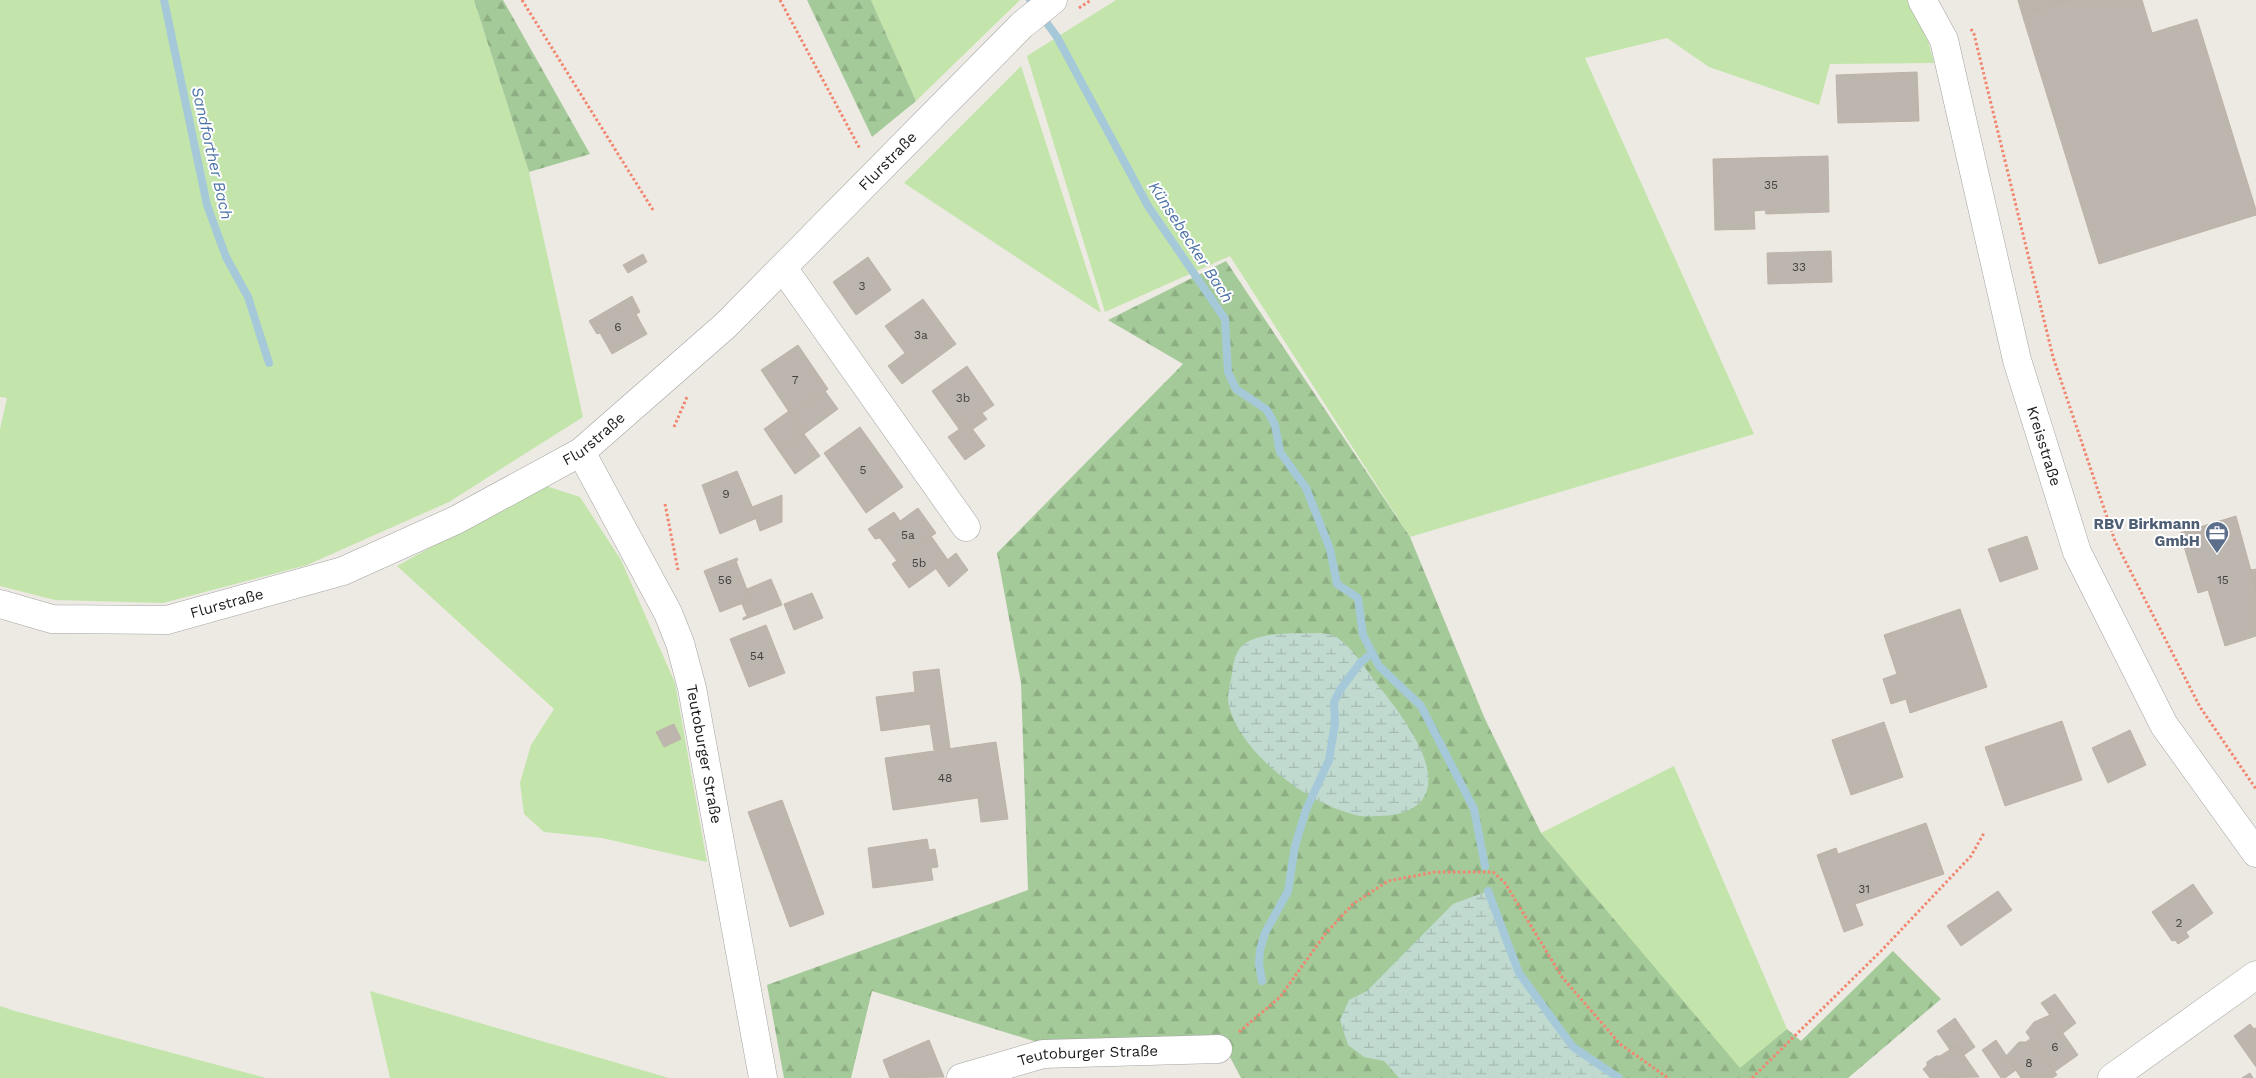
<svg xmlns="http://www.w3.org/2000/svg" width="2256" height="1078" viewBox="0 0 2256 1078" font-family="'Work Sans',sans-serif">
  <style>
    .grass { fill: #c3e5ab }
    .forest { fill: url(#forest-firs) }
    .wetland { fill: url(#wetland-marsh) }
    .lines { fill: none; stroke-linecap: round; stroke-linejoin: round }
    .stream { stroke: #a5c9d9; stroke-width: 8 }
    .building { fill: #bdb6af; stroke: #beb2a6 }
    .minor-casing { stroke: #a3a3a3; stroke-width: 29 }
    .path { stroke: #f18670; stroke-width: 3; stroke-dasharray: 2.5 2.5; stroke-linecap: butt }
    .minor { stroke: #fff; stroke-width: 28 }
    .labels { text-anchor: middle; dominant-baseline: central; stroke-width: 4; stroke-linejoin: round; paint-order: stroke }
    .number-label { font-size: 12px; fill: #444241 }
    .street-label { font-size: 15px; fill: #1c1c1c; stroke: #fff }
    .service-label { font-size: 15px; font-weight: bold; fill: #4e5e75; stroke: #fff; text-anchor: end }
    .water-label { font-size: 16px; font-style: italic; fill: #4f74a6; stroke: #fff }
  </style>
  <defs>
    <pattern id="forest-firs" width="22" height="20" patternUnits="userSpaceOnUse" patternTransform="scale(1.25)"><rect width="22" height="20" fill="#a5ca99"/><path d="M5 1l3.5 6h-7zM16 11l3.5 6h-7z" fill="#8dad83"/></pattern>
    <pattern id="wetland-marsh" width="20" height="14" patternUnits="userSpaceOnUse" patternTransform="scale(1.25)"><rect width="20" height="14" fill="#c0dad0"/><path d="M1 5h8M5 5V1M11 12h8M15 12V8" fill="none" stroke="#a4bab2"/></pattern>
  </defs>
  <rect width="100%" height="100%" fill="#edeae3"/>
  <!-- grass -->
  <g class="grass">
    <polygon points="0,0 474,0 529,172 583,417 449,502 307,565 163,603 55,600 0,586 0,429 7,398 0,397"/>
    <polygon points="871,0 1020,0 916,101"/>
    <polygon points="1116,0 1907,0 1926,33 1934,63 1830,64 1819,105 1709,67 1667,38 1585,58 1754,434 1410,537 1230,256 1105,312 1027,56"/>
    <polygon points="1021,66 1101,313 904,183"/>
    <polygon points="543,485 580,497 621,560 675,683 707,862 602,838 544,832 524,814 520,783 531,745 554,709 397,566"/>
    <polygon points="1674,766 1787,1029 1740,1069 1541,833"/>
    <polygon points="370,991 669,1078 390,1078"/>
    <polygon points="0,1006 15,1011 266,1078 0,1078"/>
  </g>
  <!-- forest -->
  <g class="forest">
    <polygon points="474,0 503,0 590,154 529,172"/>
    <polygon points="807,0 871,0 916,101 872,137"/>
    <polygon points="1226,261 1410,537 1485,719 1541,833 1740,1068 1787,1029 1801,1041 1893,951 1941,999 1848,1078 1241,1078 1221,1040 1040,1043 872,991 851,1078 784,1078 767,985 1028,890 1021,683 997,553 1183,364 1108,320"/>
  </g>
  <!-- wetland -->
  <g class="wetland">
    <path d="M1320,633C1326,634 1333,634 1338,638C1354,650 1365,668 1377,684C1397,709 1452,776 1417,805C1407,813 1392,816 1379,816C1373,816 1366,817 1360,816C1312,807 1241,755 1229,706C1226,696 1231,683 1232,673C1234,660 1236,647 1249,641C1269,631 1298,634 1320,633Z"/>
    <polygon points="1488,891 1519,973 1573,1047 1619,1078 1399,1078 1384,1061 1364,1057 1348,1045 1340,1020 1349,1000 1367,991 1453,904"/>
  </g>
  <g class="lines">
    <!-- stream -->
    <g class="stream">
      <polyline points="164,0 207,205 226,257 248,297 269,363"/>
      <polyline points="1030,0 1057,37 1148,206 1225,319 1228,372 1236,389 1267,410 1275,425 1280,452 1306,488 1330,549 1337,584 1358,598 1363,635 1379,666 1421,706 1474,809 1485,866"/>
      <polyline points="1488,891 1519,973 1573,1047 1619,1078"/>
      <polyline points="1262,981 1259,964 1260,950 1265,933 1288,891 1295,846 1306,810 1329,760 1335,723 1334,702 1340,690 1360,663 1372,653"/>
    </g>
  </g>
  <!-- building -->
  <g class="building">
    <polygon points="2018,0 2069,0 2022,14"/>
    <polygon points="2069,0 2142,0 2152,33 2197,19 2256,210 2256,215 2099,264 2022,14"/>
    <polygon points="1917,72 1919,121 1838,123 1836,75"/>
    <polygon points="1828,156 1829,212 1766,214 1765,210 1754,211 1755,229 1715,230 1713,159"/>
    <polygon points="1831,251 1832,282 1768,284 1767,253"/>
    <polygon points="643,254 647,262 628,273 623,265"/>
    <polygon points="868,257 891,290 856,315 833,282"/>
    <polygon points="632,296 640,312 636,314 647,334 612,354 600,333 597,334 589,321"/>
    <polygon points="923,299 956,344 902,384 888,366 905,353 885,326"/>
    <polygon points="798,345 828,389 791,415 761,370"/>
    <polygon points="967,366 994,405 982,413 987,419 973,429 968,423 959,429 932,391"/>
    <polygon points="825,391 838,409 804,434 791,415"/>
    <polygon points="789,411 804,434 779,451 764,429"/>
    <polygon points="968,423 985,446 965,460 948,437"/>
    <polygon points="860,427 903,487 866,513 824,453"/>
    <polygon points="804,434 820,456 795,474 779,451"/>
    <polygon points="737,471 757,518 720,534 702,485"/>
    <polygon points="782,495 782,522 760,531 752,507"/>
    <polygon points="918,508 936,533 897,561 880,538 875,539"/>
    <polygon points="894,512 900,521 875,539 868,529"/>
    <polygon points="2236,516 2256,589 2256,636 2225,646 2208,590 2198,593 2180,533"/>
    <polygon points="931,536 948,560 909,588 892,564"/>
    <polygon points="2027,536 2038,569 2000,582 1988,549"/>
    <polygon points="956,553 968,570 949,587 936,569"/>
    <polygon points="737,558 738,560 736,561 751,600 720,612 704,571"/>
    <polygon points="2256,569 2256,589 2250,570"/>
    <polygon points="771,579 782,605 743,620 743,618 747,616 742,604 751,600 747,589"/>
    <polygon points="812,593 823,618 794,630 784,604"/>
    <polygon points="1960,609 1987,687 1910,713 1906,699 1891,704 1883,679 1897,674 1884,635"/>
    <polygon points="766,625 785,673 749,687 730,639"/>
    <polygon points="939,669 950,748 934,750 930,724 881,731 876,697 915,692 913,672"/>
    <polygon points="2062,721 2082,780 2005,806 1985,747"/>
    <polygon points="1884,722 1903,777 1851,795 1832,740"/>
    <polygon points="674,724 681,739 664,747 656,732"/>
    <polygon points="2130,730 2146,765 2108,783 2092,748"/>
    <polygon points="996,742 1008,819 981,822 978,798 893,810 885,758"/>
    <polygon points="782,800 824,914 790,927 748,812"/>
    <polygon points="1926,823 1944,874 1855,904 1863,925 1844,932 1817,855 1836,848 1838,854"/>
    <polygon points="927,839 929,850 935,849 938,867 931,868 933,880 873,888 868,848"/>
    <polygon points="2193,884 2213,913 2186,932 2189,937 2178,944 2175,940 2172,941 2152,912"/>
    <polygon points="1998,891 2012,910 1961,946 1947,926"/>
    <polygon points="2055,994 2076,1023 2063,1033 2041,1003"/>
    <polygon points="2050,1015 2078,1055 2054,1072 2026,1032 2034,1022"/>
    <polygon points="1955,1018 1975,1047 1964,1055 1957,1045 1950,1050 1937,1031"/>
    <polygon points="2250,1024 2254,1029 2256,1028 2256,1067 2234,1036"/>
    <polygon points="2031,1038 2057,1075 2052,1078 2021,1078 2006,1056 2019,1042 2026,1042"/>
    <polygon points="929,1040 944,1077 890,1078 883,1060"/>
    <polygon points="1996,1040 2016,1070 2005,1078 2001,1078 1982,1050"/>
    <polygon points="1957,1045 1979,1077 1930,1078 1923,1069 1927,1066 1927,1062 1936,1056 1940,1056"/>
    <polygon points="2250,1073 2253,1078 2242,1078"/>
  </g>
  <g class="lines">
    <!-- minor casing -->
    <g class="minor-casing">
      <g id="minor">
        <path id="s1" d="M1922,0L1944,40L2017,360L2077,552L2164,725L2256,853"/>
        <polyline points="783,268 966,527"/>
        <path id="s2" d="M581,452L668,613L680,643L692,688L763,1078"/>
        <path id="s3" d="M0,604L52,619L167,620L343,571L456,520L581,452L726,325L1022,25L1053,0"/>
        <path id="s4" d="M961,1078L1043,1054L1218,1049"/>
        <polyline points="2112,1078 2256,975"/>
      </g>
    </g>
    <!-- path -->
    <g class="path">
      <polyline points="522,0 653,210"/>
      <polyline points="780,0 860,149"/>
      <polyline points="1079,8 1091,0"/>
      <polyline points="1971,29 1974,34 2053,357 2115,541 2200,707 2256,789"/>
      <polyline points="674,427 687,397"/>
      <polyline points="665,504 678,570"/>
      <polyline points="1239,1032 1280,997 1326,933 1353,904 1388,881 1435,872 1493,872 1505,883 1562,977 1620,1044 1668,1078"/>
      <polyline points="1752,1078 1882,950 1971,856 1984,833"/>
    </g>
    <!-- minor -->
    <use href="#minor" class="minor"/>
  </g>
  <!-- icons -->
  <defs>
    <g id="office-pin" transform="scale(1.25)"><path d="M0 17L-7.5 6A9.5 9.5 0 1 1 7.5 6Z" fill="#5c6f8a" stroke="#fff"/><path d="M-6-3h4V-5.5h4V-3h4V5H-6ZM-1-4.5V-3h2v-1.5ZM-6 0V1H6V0Z" fill="#fff"/></g>
  </defs>
  <g fill-rule="evenodd">
    <use href="#office-pin" x="2217" y="533"/>
  </g>
  <g class="labels">
    <!-- number labels -->
    <g class="number-label">
      <text x="1771" y="185">35</text>
      <text x="1799" y="267">33</text>
      <text x="862" y="286">3</text>
      <text x="618" y="327">6</text>
      <text x="921" y="335">3a</text>
      <text x="795" y="380">7</text>
      <text x="963" y="398">3b</text>
      <text x="863" y="470">5</text>
      <text x="726" y="494">9</text>
      <text x="908" y="535">5a</text>
      <text x="919" y="563">5b</text>
      <text x="725" y="580">56</text>
      <text x="2223" y="580">15</text>
      <text x="757" y="656">54</text>
      <text x="945" y="778">48</text>
      <text x="1864" y="889">31</text>
      <text x="2179" y="923">2</text>
      <text x="2055" y="1047">6</text>
      <text x="2029" y="1063">8</text>
    </g>
    <!-- street labels -->
    <g class="street-label">
      <text stroke="none"><textPath href="#s3" startOffset="1041">Flurstraße</textPath></text>
      <text stroke="none"><textPath href="#s3" startOffset="636">Flurstraße</textPath></text>
      <text stroke="none"><textPath href="#s1" startOffset="464">Kreisstraße</textPath></text>
      <text stroke="none"><textPath href="#s3" startOffset="231">Flurstraße</textPath></text>
      <text stroke="none"><textPath href="#s2" startOffset="329">Teutoburger Straße</textPath></text>
      <text stroke="none"><textPath href="#s4" startOffset="130">Teutoburger Straße</textPath></text>
    </g>
    <!-- service labels -->
    <g class="service-label">
      <text x="2200" y="524">RBV Birkmann<tspan x="2200" dy="17">GmbH</tspan></text>
    </g>
    <!-- water labels -->
    <g class="water-label">
      <text transform="translate(212 153) rotate(77)">Sandforther Bach</text>
      <text transform="translate(1191 242) rotate(57)">Künsebecker Bach</text>
    </g>
  </g>
</svg>
